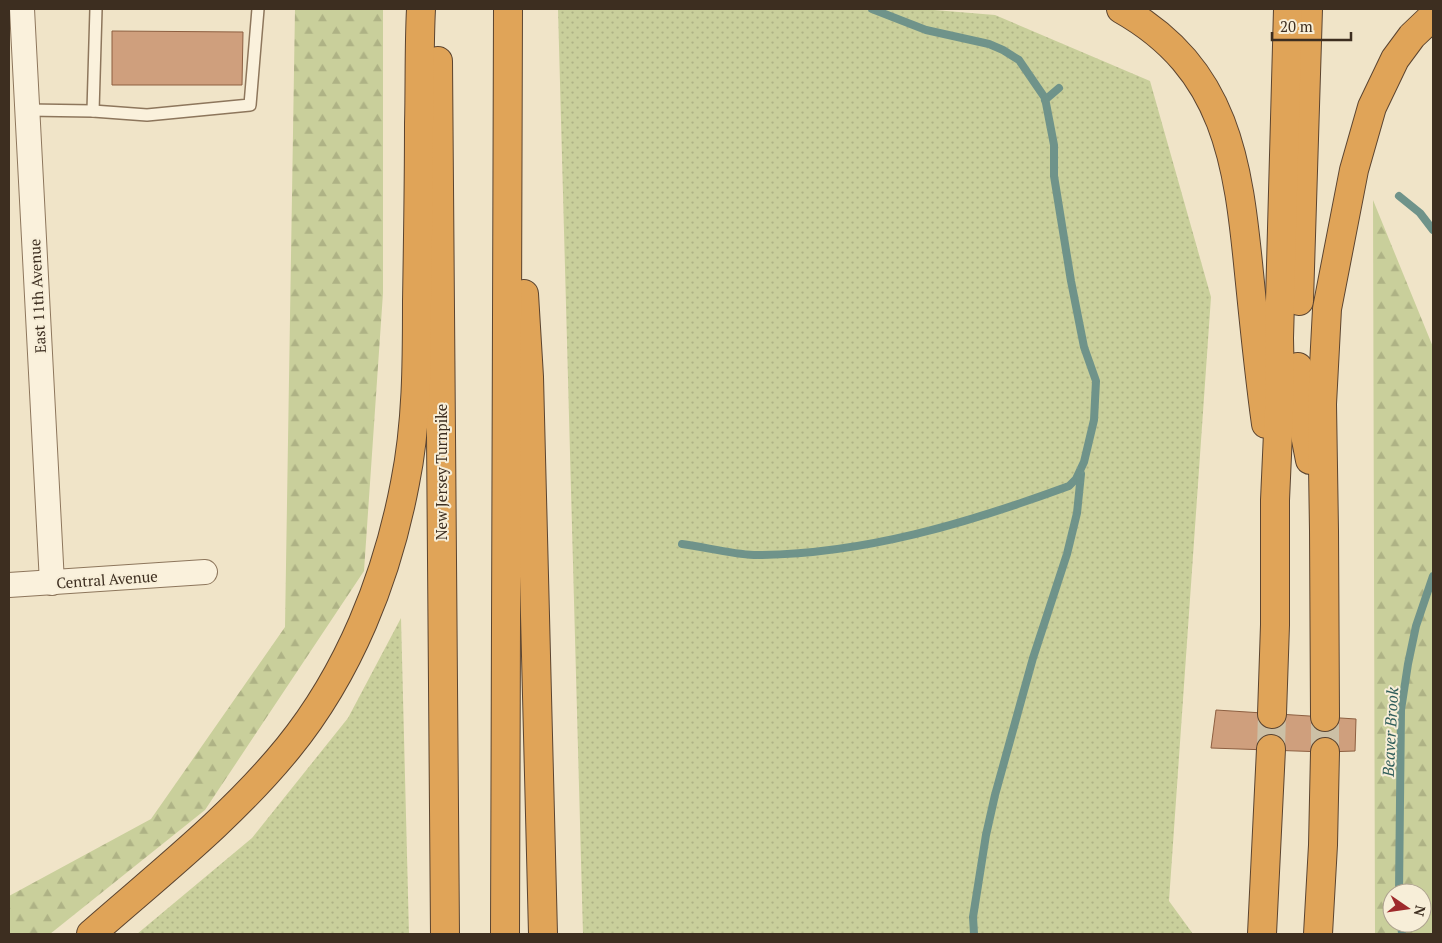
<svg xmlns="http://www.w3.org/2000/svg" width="1442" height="943" viewBox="0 0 1442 943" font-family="'PT Serif',serif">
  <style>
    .grass { fill: url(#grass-dots) }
    .forest { fill: url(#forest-firs); fill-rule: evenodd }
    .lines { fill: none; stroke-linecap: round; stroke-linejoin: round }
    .stream { stroke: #6f938a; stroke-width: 8 }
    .building { fill: #cf9f7d; stroke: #8d5f41 }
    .motorway-tunnel { stroke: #ccc0a6; stroke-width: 28; stroke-dasharray: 28 14; stroke-linecap: butt }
    .service-casing { stroke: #8d765c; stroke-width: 14 }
    .minor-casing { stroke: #8d765c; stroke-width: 26 }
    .motorway-casing { stroke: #5b4430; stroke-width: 30 }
    .service { stroke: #faf1dc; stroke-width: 11 }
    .minor { stroke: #faf1dc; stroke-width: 24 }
    .motorway { stroke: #e0a458; stroke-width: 28 }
    .labels { text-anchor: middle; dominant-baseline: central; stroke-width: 4; stroke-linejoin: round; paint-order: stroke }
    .street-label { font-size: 15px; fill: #3d2e20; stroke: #f7eed8 }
    .water-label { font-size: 16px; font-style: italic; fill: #2f5d5a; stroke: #f7eed8 }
  </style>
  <defs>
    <pattern id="grass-dots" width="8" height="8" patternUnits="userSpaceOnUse" patternTransform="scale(1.25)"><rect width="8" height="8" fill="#c9cf9b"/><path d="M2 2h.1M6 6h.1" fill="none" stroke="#aeb285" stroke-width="1.8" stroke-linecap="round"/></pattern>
    <pattern id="forest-firs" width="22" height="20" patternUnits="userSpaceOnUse" patternTransform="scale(1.25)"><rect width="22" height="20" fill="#c9cf9b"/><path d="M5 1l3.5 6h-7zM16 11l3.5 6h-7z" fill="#aeb285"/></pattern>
  </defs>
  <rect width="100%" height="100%" fill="#f0e4c8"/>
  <!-- grass -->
  <g class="grass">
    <polygon points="558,9 922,9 995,15 1150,81 1211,297 1169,901 1193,934 583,934"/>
    <polygon points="401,618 409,934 137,934 252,838 348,718"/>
  </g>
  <!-- forest -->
  <g class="forest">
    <polygon points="295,9 383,9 383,293 364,571 205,810 50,934 9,934 9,896 151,819 285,627"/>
    <path d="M1373,200L1433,347V934H1375ZM1392,893H1422V923H1392Z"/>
  </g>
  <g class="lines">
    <!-- stream -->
    <g class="stream">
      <polyline points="1045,100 1059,88"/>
      <polyline points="1399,196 1420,213 1433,230"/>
      <path d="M682,544C705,547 730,554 754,555C862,555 968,523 1069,486L1076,479L1084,462L1094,420L1096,381L1084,347L1071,281L1054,176V145L1045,98L1019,60L1003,50L989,44L926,30L872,9"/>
      <polyline points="1399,893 1401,710 1408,664 1416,626 1433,576"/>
      <polyline points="1401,923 1402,934"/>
      <polyline points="974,934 973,917 986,835 995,795 1033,658 1067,554 1077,513 1081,474"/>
    </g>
  </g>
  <!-- building -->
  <g class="building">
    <polygon points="112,31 243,32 242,85 112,85"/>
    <polygon points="1216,710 1356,719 1355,751 1325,752 1211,748"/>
  </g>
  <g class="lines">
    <!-- motorway-tunnel -->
    <g class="motorway-tunnel">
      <polyline points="1271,749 1272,714"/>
      <polyline points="1325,752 1325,717"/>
    </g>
    <!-- service casing -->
    <g class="service-casing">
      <g id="service">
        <polyline points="27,110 93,111 147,115 250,105 258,9"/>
        <polyline points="93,111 96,9"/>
      </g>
    </g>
    <!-- minor casing -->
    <g class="minor-casing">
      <g id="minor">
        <polyline points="22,9 52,583"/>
        <polyline points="9,585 205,572"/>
      </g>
    </g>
    <!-- motorway casing -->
    <g class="motorway-casing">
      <g id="motorway">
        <path d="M1121,9C1227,69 1238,162 1249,273C1254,323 1259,374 1266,424"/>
        <polyline points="438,61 445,934"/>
        <polyline points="524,294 529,377 543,934"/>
        <polyline points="1299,301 1308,9"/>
        <polyline points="1298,367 1299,404 1310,460"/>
        <polyline points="1272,714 1275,625 1275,500 1280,388 1279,338 1288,9"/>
        <polyline points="1325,717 1324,530 1322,404 1327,309 1354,170 1372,107 1395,59 1412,36 1433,16"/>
        <path d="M91,934C158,875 231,818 288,748C349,673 387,578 405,483C417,424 417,362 417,301C418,242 419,183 419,124C420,85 419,47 421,9"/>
        <polyline points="505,934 508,9"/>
        <polyline points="1262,934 1271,749"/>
        <polyline points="1318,934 1323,845 1325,752"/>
      </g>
    </g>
    <!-- service -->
    <use href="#service" class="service"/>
    <!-- minor -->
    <use href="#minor" class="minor"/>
    <!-- motorway -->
    <use href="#motorway" class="motorway"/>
  </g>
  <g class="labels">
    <!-- street labels -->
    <g class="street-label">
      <text transform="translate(37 296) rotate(-93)">East 11th Avenue</text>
      <text transform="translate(441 472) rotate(-90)">New Jersey Turnpike</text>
      <text transform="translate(107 579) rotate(-4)">Central Avenue</text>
    </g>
    <!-- water labels -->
    <g class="water-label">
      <text transform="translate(1390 732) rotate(-87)">Beaver Brook</text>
    </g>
  </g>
  <!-- border -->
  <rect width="1442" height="943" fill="none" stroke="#3d2e20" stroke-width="20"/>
  <!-- north arrow -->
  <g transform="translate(1407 908) rotate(103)"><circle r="24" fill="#f7eed8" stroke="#ada18e"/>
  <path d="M0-4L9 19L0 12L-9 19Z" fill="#9e2a2b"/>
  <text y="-8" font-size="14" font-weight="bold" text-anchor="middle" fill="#3d2e20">N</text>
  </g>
  <!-- scale -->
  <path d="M1272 32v8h79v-8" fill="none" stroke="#3d2e20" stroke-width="2.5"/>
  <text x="1280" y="32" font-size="15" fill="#3d2e20" stroke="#f7eed8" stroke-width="4" paint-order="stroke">20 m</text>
</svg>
